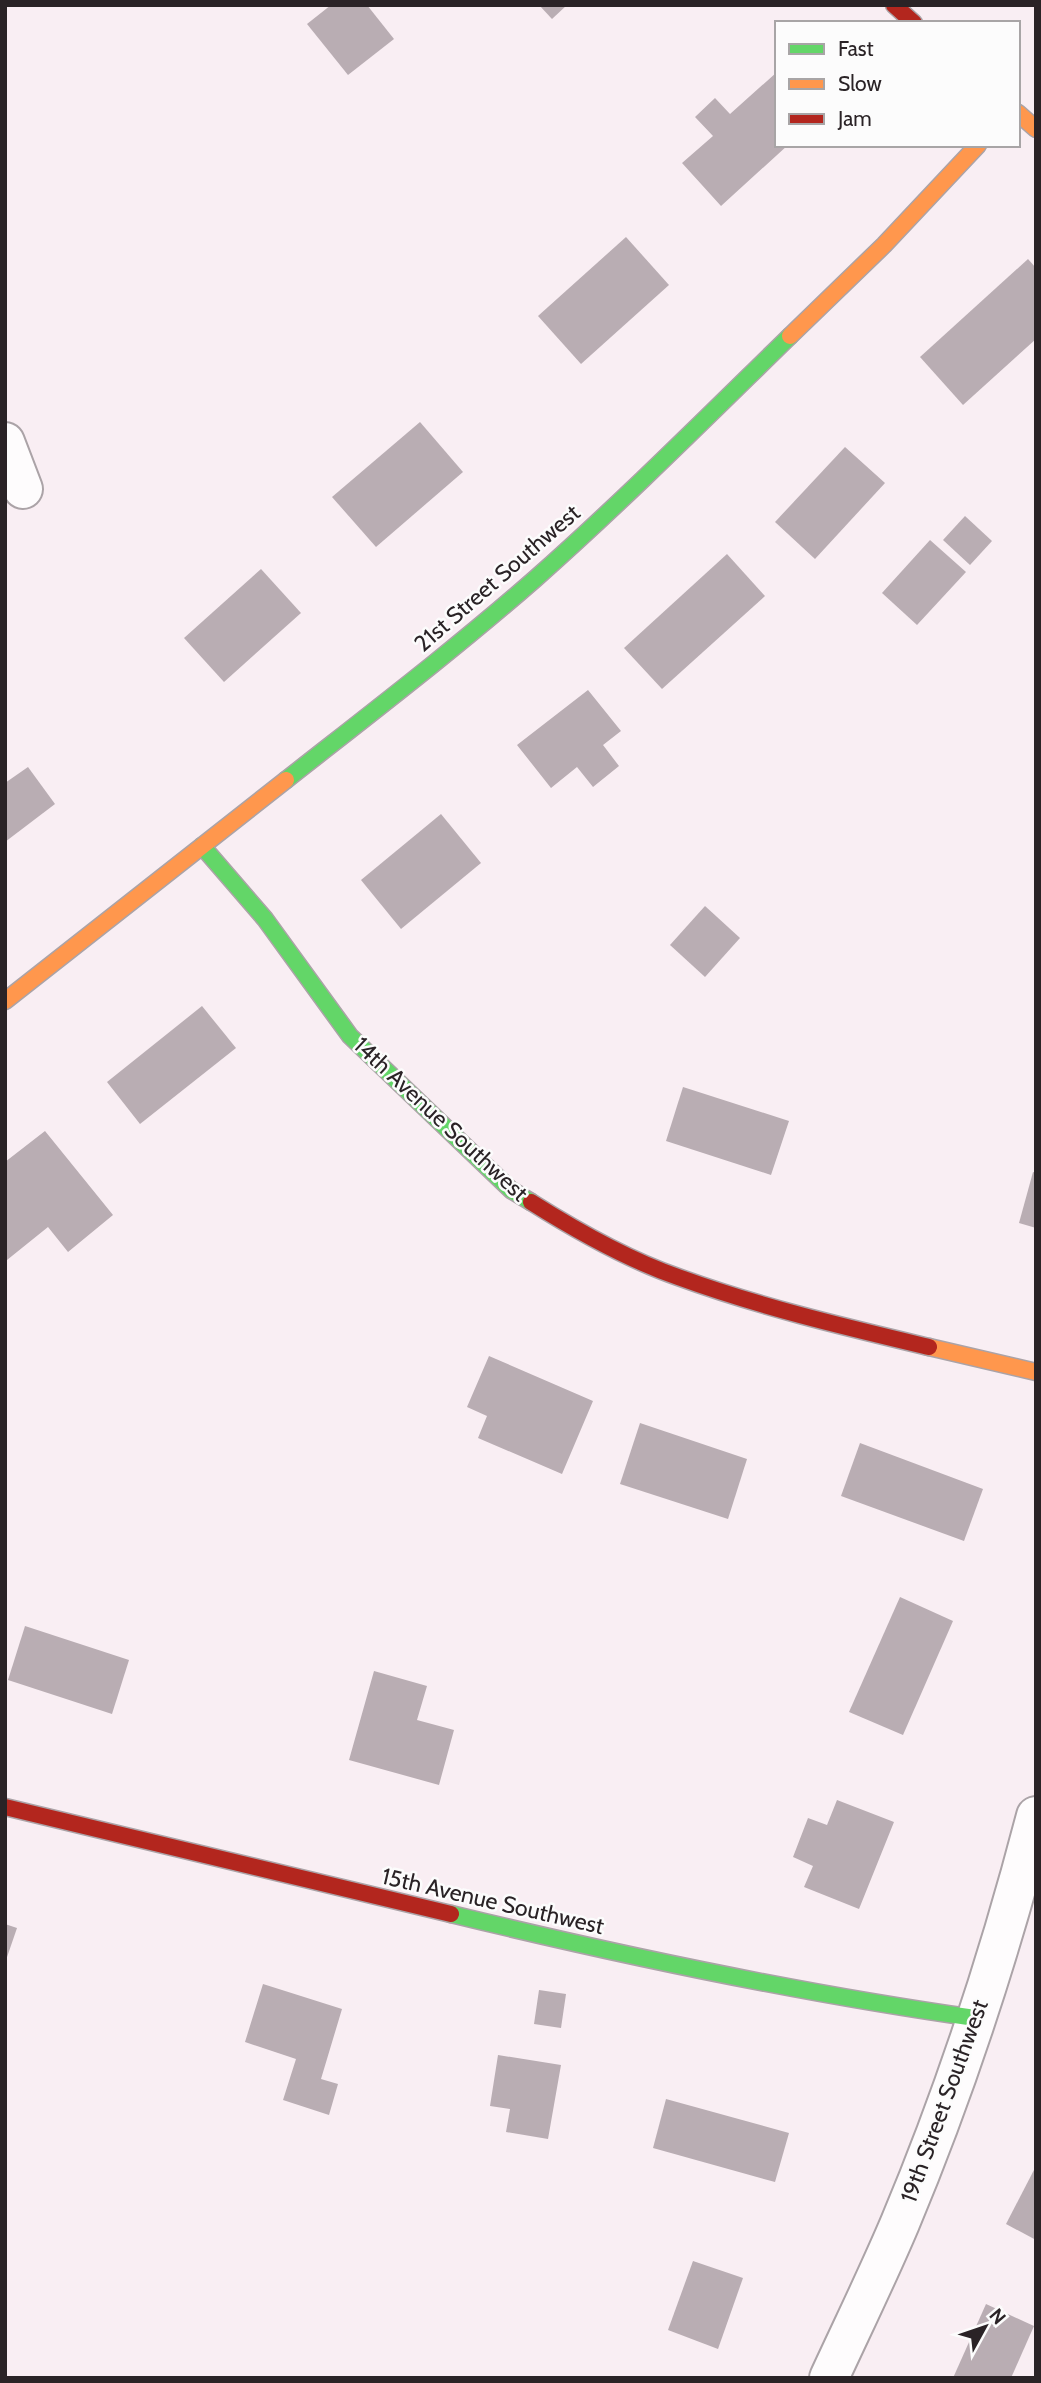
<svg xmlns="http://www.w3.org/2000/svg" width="1041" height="2383" viewBox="0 0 1041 2383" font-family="Cabin,sans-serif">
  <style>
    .building { fill: #b9adb3 }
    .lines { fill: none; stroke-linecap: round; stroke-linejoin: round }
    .street-casing { stroke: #aba3a7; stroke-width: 42 }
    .fast-casing { stroke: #aba3a7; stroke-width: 19 }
    .slow-casing { stroke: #aba3a7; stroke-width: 19 }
    .jam-casing { stroke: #aba3a7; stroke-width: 19 }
    .street { stroke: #fefcfd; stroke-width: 38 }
    .fast { stroke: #63d668; stroke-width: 16 }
    .slow { stroke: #ff974d; stroke-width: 16 }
    .jam { stroke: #b3261e; stroke-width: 16 }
    .labels { text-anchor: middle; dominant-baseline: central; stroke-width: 5; stroke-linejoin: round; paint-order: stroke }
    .street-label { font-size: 23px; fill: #2a2326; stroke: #fcfcfc }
  </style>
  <rect width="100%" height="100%" fill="#f9eef3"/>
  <!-- building -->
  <g class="building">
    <polygon points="331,5 367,5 394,39 348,75 307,24"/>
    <polygon points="539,5 567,5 552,19"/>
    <polygon points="777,72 777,145 788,145 721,206 682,163 713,136 695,117 715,98 730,114"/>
    <polygon points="626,237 669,285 581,364 538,316"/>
    <polygon points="1028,259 1036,268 1036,339 963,405 920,357"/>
    <polygon points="420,422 463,472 376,547 332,497"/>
    <polygon points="845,447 885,483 815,559 775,522"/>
    <polygon points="965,516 992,541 970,565 943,540"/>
    <polygon points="930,540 966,572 917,625 882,593"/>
    <polygon points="727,554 765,596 662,689 624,648"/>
    <polygon points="261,569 301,613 224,682 184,638"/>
    <polygon points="588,690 621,731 603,745 619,766 593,787 577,767 551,788 517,745"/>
    <polygon points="28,767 55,804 5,842 5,783"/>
    <polygon points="441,814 481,863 401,929 361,880"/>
    <polygon points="705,906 740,938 705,977 670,945"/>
    <polygon points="202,1006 236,1048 140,1124 107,1082"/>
    <polygon points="683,1087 789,1121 771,1175 666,1141"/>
    <polygon points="45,1131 113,1215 68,1252 48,1227 7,1260 5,1258 5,1162"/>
    <polygon points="1033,1172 1036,1173 1036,1228 1019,1223"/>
    <polygon points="489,1356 593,1401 562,1474 478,1438 487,1416 467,1407"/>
    <polygon points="640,1423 747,1459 728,1519 620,1484"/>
    <polygon points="860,1443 983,1489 964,1541 841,1496"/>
    <polygon points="900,1597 953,1621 903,1735 849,1712"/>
    <polygon points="25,1626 129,1660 112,1714 8,1680"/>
    <polygon points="374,1671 427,1686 417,1720 454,1730 439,1785 349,1760"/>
    <polygon points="837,1800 894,1822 859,1909 804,1887 813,1866 793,1857 808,1818 827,1825"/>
    <polygon points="5,1924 17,1928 6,1960 5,1960"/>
    <polygon points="263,1984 342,2009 321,2079 338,2084 329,2115 283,2100 296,2059 245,2042"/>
    <polygon points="539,1990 566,1994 561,2028 534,2024"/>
    <polygon points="498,2055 561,2065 548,2139 506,2132 510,2109 490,2106"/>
    <polygon points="666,2099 789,2133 775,2182 653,2148"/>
    <polygon points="1036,2166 1036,2240 1006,2224"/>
    <polygon points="693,2261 743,2278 718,2349 668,2330"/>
    <polygon points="986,2304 1034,2326 1011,2378 953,2378"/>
  </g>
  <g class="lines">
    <!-- street casing -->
    <g class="street-casing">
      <g id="street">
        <polyline points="5,442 23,489"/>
        <path d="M829,2378C853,2326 878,2275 900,2223C955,2092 1000,1954 1036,1816"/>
      </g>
    </g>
    <!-- fast casing -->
    <g class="fast-casing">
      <g id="fast">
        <path d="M286,780C370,714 455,649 535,579C623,501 706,418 790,336"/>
        <polyline points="202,846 265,919 350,1036 511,1190 531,1202"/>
        <path d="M451,1914C624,1956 798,1993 975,2018"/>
      </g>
    </g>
    <!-- slow casing -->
    <g class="slow-casing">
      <g id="slow">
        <polyline points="1018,113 1036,129"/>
        <polyline points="790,336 884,245 978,145"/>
        <polyline points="5,1001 286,780"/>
        <polyline points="929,1347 1036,1372"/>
      </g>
    </g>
    <!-- jam casing -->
    <g class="jam-casing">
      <g id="jam">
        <polyline points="894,5 914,23"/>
        <path d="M531,1202C577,1231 626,1259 678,1277C760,1307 845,1327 929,1347"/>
        <polyline points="5,1807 451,1914"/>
      </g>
    </g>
    <!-- street -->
    <use href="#street" class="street"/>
    <!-- fast -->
    <use href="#fast" class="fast"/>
    <!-- slow -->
    <use href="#slow" class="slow"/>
    <!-- jam -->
    <use href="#jam" class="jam"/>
  </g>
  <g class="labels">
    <!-- street labels -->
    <g class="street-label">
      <text transform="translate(497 578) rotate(-41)">21st Street Southwest</text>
      <text transform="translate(441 1119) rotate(43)">14th Avenue Southwest</text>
      <text transform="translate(493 1901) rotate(13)">15th Avenue Southwest</text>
      <text transform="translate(944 2101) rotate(-70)">19th Street Southwest</text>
    </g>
  </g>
  <!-- border -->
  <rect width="1041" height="2383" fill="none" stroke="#2a2326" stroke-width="14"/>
  <!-- legend -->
  <rect x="775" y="21" width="245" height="126" fill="#fcfcfc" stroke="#a8a5a6" stroke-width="2"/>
  <rect x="789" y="44" width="35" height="10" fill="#63d668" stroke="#a8a5a6" stroke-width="2"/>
  <text x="838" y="56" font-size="21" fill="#2a2326">Fast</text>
  <rect x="789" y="79" width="35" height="10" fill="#ff974d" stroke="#a8a5a6" stroke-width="2"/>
  <text x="838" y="91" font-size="21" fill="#2a2326">Slow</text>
  <rect x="789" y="114" width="35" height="10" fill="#b3261e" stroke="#a8a5a6" stroke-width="2"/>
  <text x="838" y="126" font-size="21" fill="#2a2326">Jam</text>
  <!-- north arrow -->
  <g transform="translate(985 2327) rotate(50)" stroke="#fcfcfc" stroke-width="5" paint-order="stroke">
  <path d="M0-5L12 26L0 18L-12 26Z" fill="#2a2326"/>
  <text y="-10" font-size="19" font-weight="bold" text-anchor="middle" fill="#2a2326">N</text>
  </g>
</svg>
